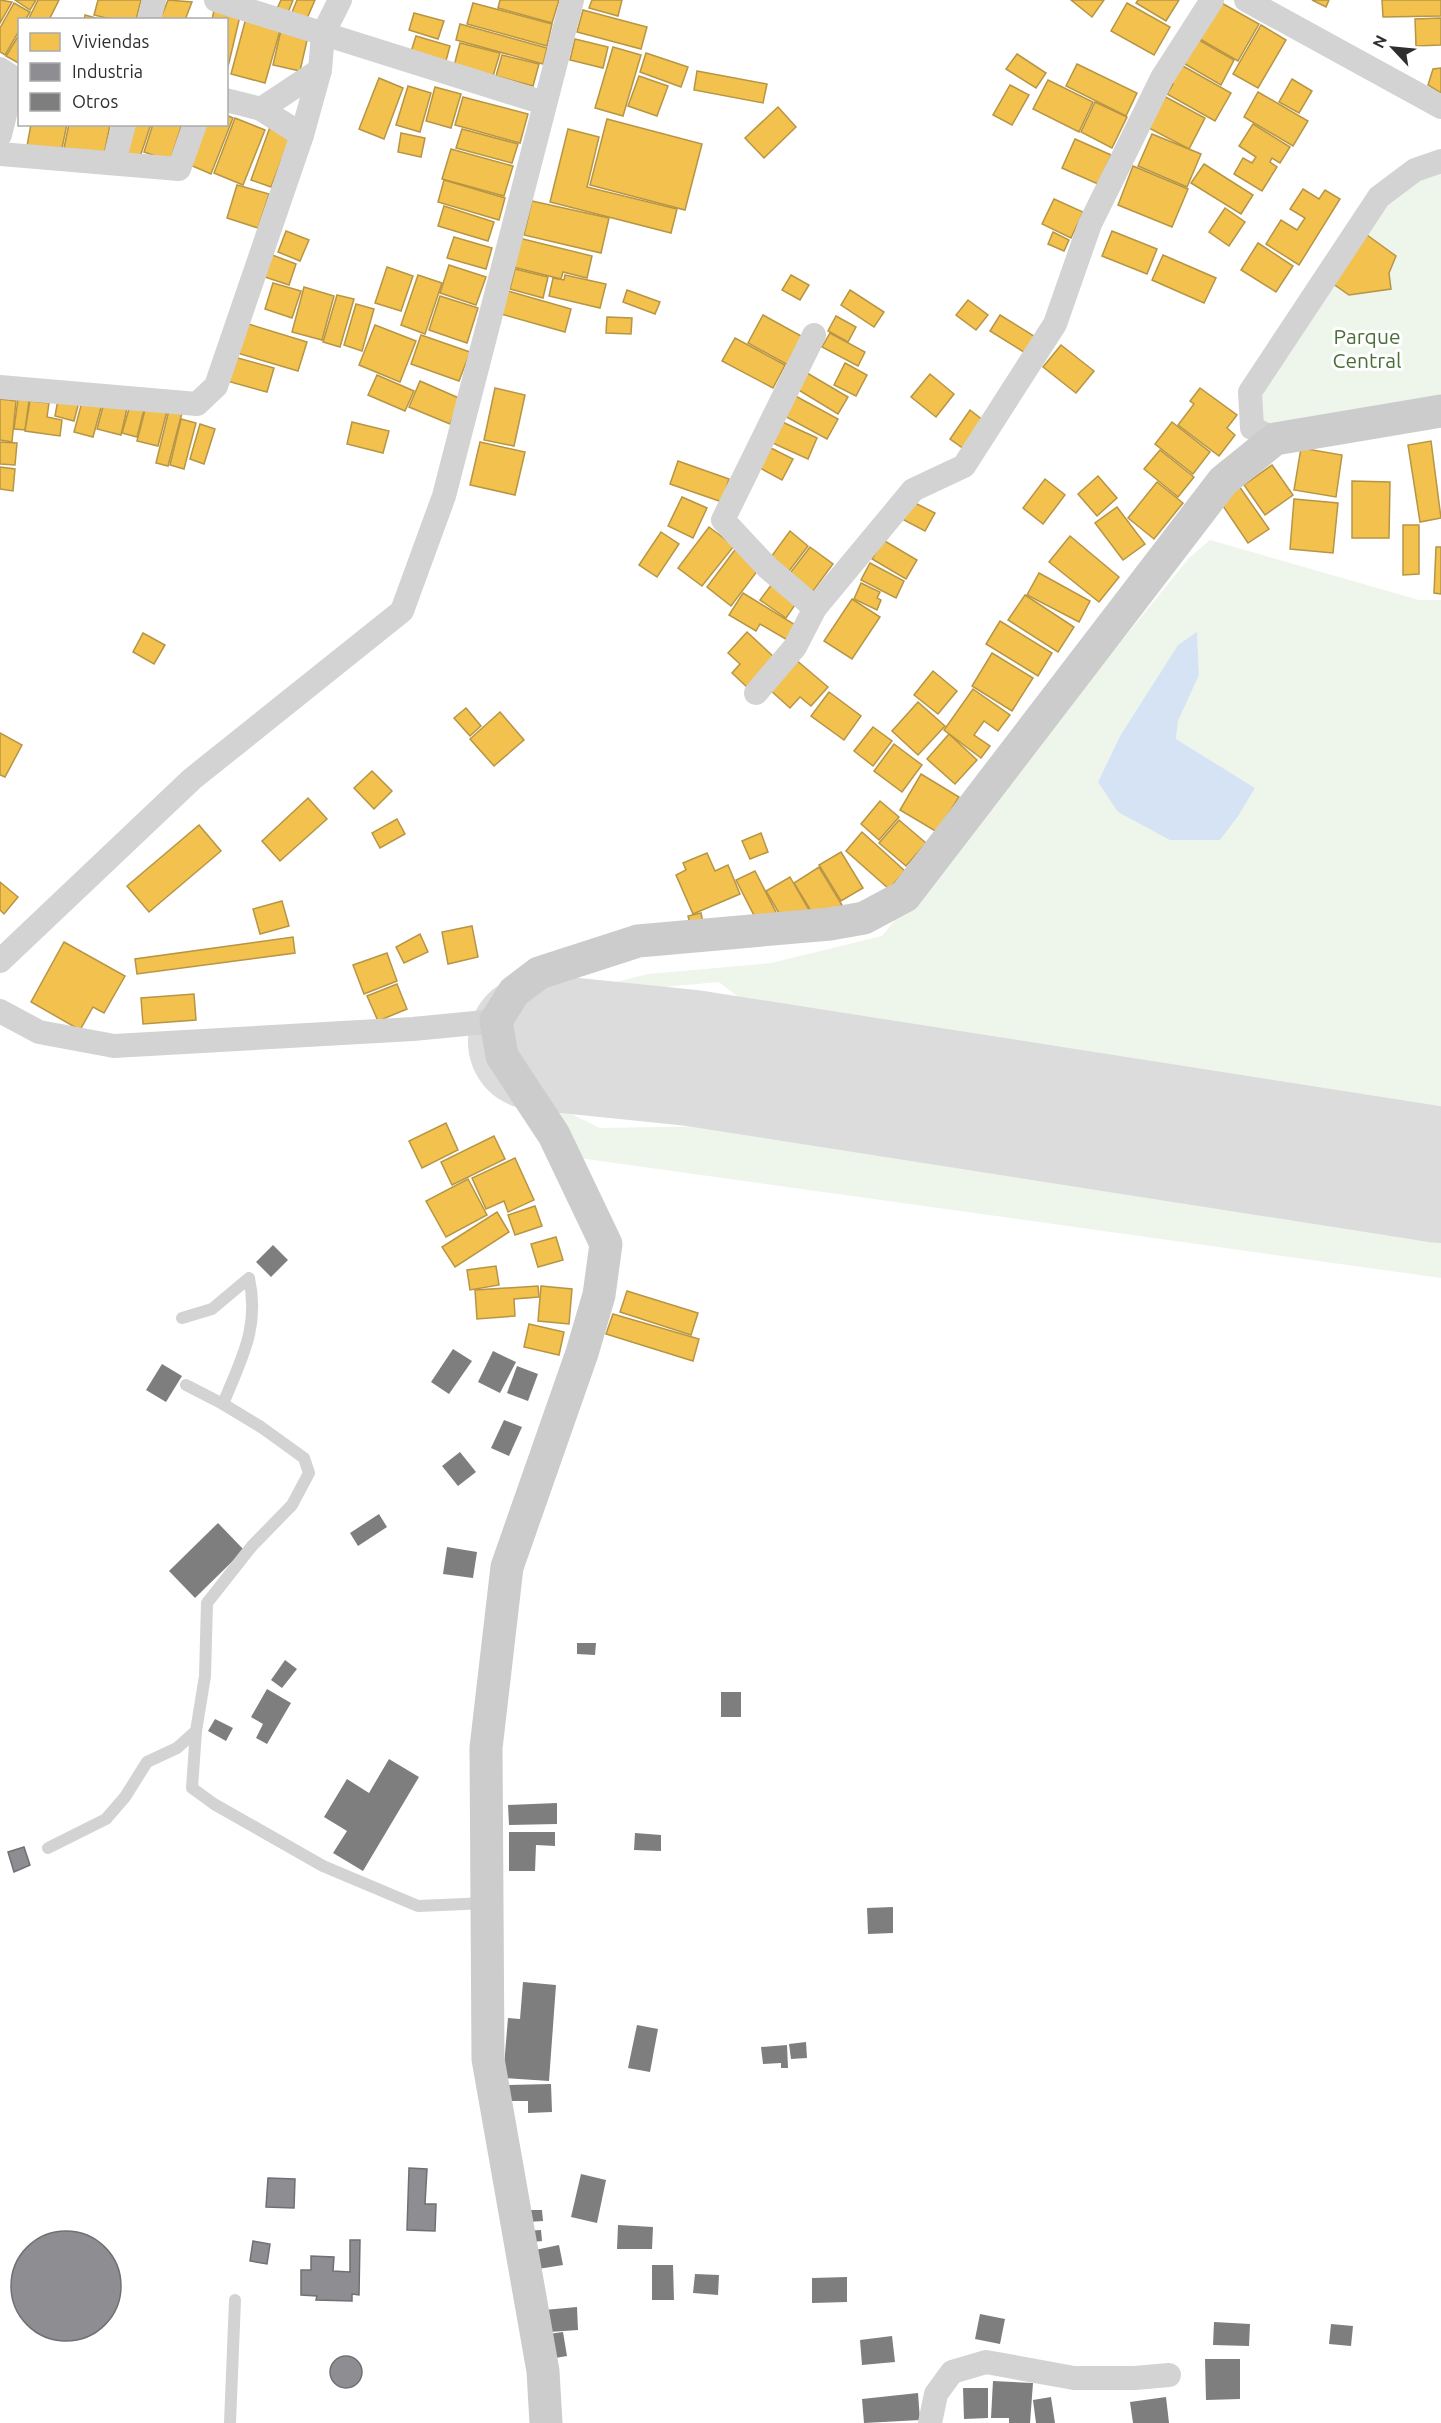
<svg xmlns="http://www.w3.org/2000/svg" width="1441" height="2423" viewBox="0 0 1441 2423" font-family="Ubuntu,sans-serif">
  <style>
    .green { fill: #eef5eb; fill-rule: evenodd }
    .water { fill: #d6e3f4 }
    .homes { fill: #f2c14e; stroke: #b79544; stroke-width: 1.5 }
    .industry { fill: #8d8d92; stroke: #707074; stroke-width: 1.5 }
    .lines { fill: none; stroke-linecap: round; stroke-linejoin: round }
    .runway { stroke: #dcdcdc; stroke-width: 136 }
    .building { fill: #7e7e7e }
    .lane { stroke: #d3d3d3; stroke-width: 12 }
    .street { stroke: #d3d3d3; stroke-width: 24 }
    .secondary { stroke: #ccc; stroke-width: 33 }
    .labels { text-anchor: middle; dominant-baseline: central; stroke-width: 6; stroke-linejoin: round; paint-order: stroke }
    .park-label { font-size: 21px; fill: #486e37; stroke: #fff }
  </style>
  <rect width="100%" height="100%" fill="#fff"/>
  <!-- green -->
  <g class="green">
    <polygon points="1441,161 1441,411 1252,428 1250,393 1379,197"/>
    <path d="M1210,540L1419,600H1441V1134L794,1041L719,982L599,993L539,1022L523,1054L539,1081L565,1111L600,1128L779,1125L794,1120L1441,1210V1278L579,1158L516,1063L523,1035L549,1006L588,989L648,974L771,963L882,936L1189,558ZM1197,633L1199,675L1178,721L1176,739L1255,788L1239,815L1220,840L1098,782L1120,736L1178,645Z"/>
  </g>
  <!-- water -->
  <polygon class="water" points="1197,632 1199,675 1178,721 1176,739 1255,788 1239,815 1220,840 1170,840 1118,812 1098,782 1120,736 1178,645"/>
  <!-- homes -->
  <g class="homes">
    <polygon points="0,0 12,2 0,23"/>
    <polygon points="15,0 36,0 30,10"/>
    <polygon points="38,0 59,0 49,20 28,20"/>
    <polygon points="98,0 141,0 136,20 114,20 94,15"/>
    <polygon points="168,0 192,2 185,20 160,20"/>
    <polygon points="281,0 293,0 286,18 275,13"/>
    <polygon points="297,0 315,0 305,23 290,17"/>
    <polygon points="500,0 559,0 552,23 498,8"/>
    <polygon points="592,0 622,0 618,16 589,8"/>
    <polygon points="1071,0 1104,0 1092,17"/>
    <polygon points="1138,0 1179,0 1166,21 1136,3"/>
    <polygon points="1312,0 1329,0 1326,7"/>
    <polygon points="1382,0 1441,0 1441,16 1383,17"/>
    <polygon points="1218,1 1259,24 1238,61 1198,38"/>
    <polygon points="14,3 30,12 25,20 20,20 20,29 5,55 0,52 0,28"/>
    <polygon points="473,3 552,24 547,46 467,24"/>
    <polygon points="1127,3 1170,27 1154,55 1111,31"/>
    <polygon points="214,10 240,16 227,71 226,20 212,20"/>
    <polygon points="583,10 647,27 641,49 577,32"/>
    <polygon points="414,13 444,21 438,39 409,30"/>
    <polygon points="85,15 103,20 84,20"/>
    <polygon points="246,18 281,27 265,83 231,74"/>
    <polygon points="1441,18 1441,45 1416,46 1415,19"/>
    <polygon points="460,24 547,48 543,64 456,40"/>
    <polygon points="1261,25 1286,40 1258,88 1233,74"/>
    <polygon points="281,30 308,36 300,71 273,65"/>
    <polygon points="20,33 20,64 6,56"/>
    <polygon points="416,36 450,46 444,68 409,58"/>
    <polygon points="1192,36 1234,60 1221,85 1178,60"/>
    <polygon points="575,39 608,47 603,68 570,60"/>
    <polygon points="460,43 500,53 493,76 454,66"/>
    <polygon points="613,47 641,55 623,116 595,108"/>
    <polygon points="646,53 688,67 681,87 640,72"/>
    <polygon points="1017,54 1046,73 1036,88 1006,69"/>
    <polygon points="502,55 539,64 533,86 496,76"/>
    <polygon points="1174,61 1231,93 1215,121 1167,94 1173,84 1164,79"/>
    <polygon points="1077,64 1137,93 1126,116 1066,86"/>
    <polygon points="1441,68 1441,93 1428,85 1433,69"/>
    <polygon points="697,71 767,84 763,103 694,90"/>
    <polygon points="639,76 668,86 657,116 628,106"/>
    <polygon points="379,78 403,88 384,139 359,129"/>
    <polygon points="1292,79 1312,91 1299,113 1279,102"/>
    <polygon points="1048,80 1093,102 1079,132 1033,109"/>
    <polygon points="1010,85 1029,95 1012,125 993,115"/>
    <polygon points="408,86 431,93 420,132 396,125"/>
    <polygon points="435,87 461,94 451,128 426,121"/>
    <polygon points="1258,92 1308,121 1293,146 1244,117"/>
    <polygon points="1162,95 1205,118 1189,149 1145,126"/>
    <polygon points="463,97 528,114 520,143 455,125"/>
    <polygon points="1095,102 1127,117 1112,148 1081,132"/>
    <polygon points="778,107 796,127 764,158 745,138"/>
    <polygon points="226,115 233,118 211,174 188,164 203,124 226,124"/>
    <polygon points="235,118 265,130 243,185 214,173"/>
    <polygon points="607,119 702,144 685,210 590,185"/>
    <polygon points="31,124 67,124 61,153 27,146"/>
    <polygon points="69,124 110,125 104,155 64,148"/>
    <polygon points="129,124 151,124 140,157 121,151"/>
    <polygon points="153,124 182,124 170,161 144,152"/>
    <polygon points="1253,124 1290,147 1280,163 1272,158 1270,162 1277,167 1262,191 1234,174 1243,158 1252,163 1256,157 1239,146"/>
    <polygon points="270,127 291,135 271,187 251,180"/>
    <polygon points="462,129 518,144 512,163 456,148"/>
    <polygon points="568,129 599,137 587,187 677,209 671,233 550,202"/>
    <polygon points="401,133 425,138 421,157 398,152"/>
    <polygon points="1152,134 1201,154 1187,187 1138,166"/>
    <polygon points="1075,139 1111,155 1098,184 1062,168"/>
    <polygon points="451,149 513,166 504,196 442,179"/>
    <polygon points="1204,164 1253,195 1241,214 1191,183"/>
    <polygon points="1133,166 1188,189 1172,227 1118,205"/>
    <polygon points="444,180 505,198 499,220 438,202"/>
    <polygon points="237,185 269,194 258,228 227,218"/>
    <polygon points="1303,189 1319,199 1325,190 1340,199 1299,265 1266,244 1281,220 1297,230 1305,218 1290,209"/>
    <polygon points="1054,199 1083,212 1071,238 1042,224"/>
    <polygon points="532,201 609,218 601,253 524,235"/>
    <polygon points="444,206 494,222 488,241 438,226"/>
    <polygon points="1225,208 1245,222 1229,246 1209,232"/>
    <polygon points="286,231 309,240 300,261 278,252"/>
    <polygon points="1112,231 1157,249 1147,274 1102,256"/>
    <polygon points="1053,232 1069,240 1064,251 1048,244"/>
    <polygon points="1367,235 1396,256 1389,273 1391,289 1349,295 1332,283"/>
    <polygon points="454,237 492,248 486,269 447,258"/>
    <polygon points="519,238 592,256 587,278 563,272 561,279 513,267"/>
    <polygon points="1258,243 1293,266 1276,292 1241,270"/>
    <polygon points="267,253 296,264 289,285 259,275"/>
    <polygon points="1163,255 1216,278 1204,303 1152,280"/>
    <polygon points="449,265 486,277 476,305 440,293"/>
    <polygon points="387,267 413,276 401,311 375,303"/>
    <polygon points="515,269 548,277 543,298 510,289"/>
    <polygon points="418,275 442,283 425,334 401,325"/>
    <polygon points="565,275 606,284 600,308 549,296 553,278 564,280"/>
    <polygon points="791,275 809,285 800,300 782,290"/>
    <polygon points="273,283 301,291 292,318 265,309"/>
    <polygon points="304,287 334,296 322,340 292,332"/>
    <polygon points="627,290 660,302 655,314 623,302"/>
    <polygon points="850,290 884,312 874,327 841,305"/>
    <polygon points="508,291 571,309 565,332 501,314"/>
    <polygon points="337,295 354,299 340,347 323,342"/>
    <polygon points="440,296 478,308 467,343 429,330"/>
    <polygon points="968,300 988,315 976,330 956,315"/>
    <polygon points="356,304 374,309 362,351 344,345"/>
    <polygon points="763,315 803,337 788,365 748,343"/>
    <polygon points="1000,315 1037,338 1027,354 990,331"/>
    <polygon points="836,316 856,327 848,342 828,331"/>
    <polygon points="607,317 632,318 631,334 606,333"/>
    <polygon points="242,322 307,342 298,371 234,352"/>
    <polygon points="375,325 416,341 400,382 359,365"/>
    <polygon points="830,333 865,352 858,366 822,347"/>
    <polygon points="421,335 470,352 459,381 411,364"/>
    <polygon points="735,338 785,365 773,388 722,361"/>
    <polygon points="1061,345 1094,371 1076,393 1043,367"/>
    <polygon points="234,357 274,368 267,392 227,381"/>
    <polygon points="845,363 867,375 856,396 834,385"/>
    <polygon points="802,370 848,397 838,414 792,386"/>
    <polygon points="930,374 954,394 936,417 911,397"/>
    <polygon points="377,375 414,391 405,411 368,395"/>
    <polygon points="420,381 461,399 450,424 409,407"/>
    <polygon points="495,388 525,395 514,446 484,440"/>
    <polygon points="1200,388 1237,415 1227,428 1235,435 1219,456 1178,425 1194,404 1190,401"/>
    <polygon points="790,393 838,419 827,439 779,413"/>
    <polygon points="59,394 80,398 74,421 55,416"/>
    <polygon points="83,398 102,404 93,437 74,432"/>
    <polygon points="0,399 16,401 12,442 0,440"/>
    <polygon points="18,399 29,401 25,430 14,429"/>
    <polygon points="105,399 128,404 121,435 97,429"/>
    <polygon points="30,401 49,403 47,417 62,420 60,436 25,431"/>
    <polygon points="131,402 145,406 137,437 122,433"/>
    <polygon points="146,406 167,411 158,446 137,441"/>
    <polygon points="169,410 182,413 168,466 156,463"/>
    <polygon points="970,410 984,421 964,449 950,439"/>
    <polygon points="181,419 196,423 184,469 170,465"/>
    <polygon points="778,420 817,438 808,459 768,441"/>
    <polygon points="352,422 389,431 383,453 347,444"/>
    <polygon points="1172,422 1210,452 1193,474 1155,444"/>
    <polygon points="200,424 215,429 204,464 190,459"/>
    <polygon points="1431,441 1441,518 1420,522 1408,445"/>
    <polygon points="0,442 17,443 15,465 0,464"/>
    <polygon points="480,442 525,452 515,495 470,485"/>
    <polygon points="771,448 793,459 782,480 760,468"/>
    <polygon points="1301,448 1342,455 1336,497 1294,490"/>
    <polygon points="1160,450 1194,477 1178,497 1144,469"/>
    <polygon points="678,461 729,479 722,502 670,484"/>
    <polygon points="1272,465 1293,495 1265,515 1244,485"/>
    <polygon points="0,467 15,469 13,491 0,489"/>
    <polygon points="1098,476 1117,498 1097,516 1078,494"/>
    <polygon points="1045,479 1065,495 1043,524 1023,508"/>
    <polygon points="1352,481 1390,482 1389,538 1352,538"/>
    <polygon points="1157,482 1183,503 1154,539 1128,518"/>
    <polygon points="1239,486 1269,529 1248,543 1219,500"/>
    <polygon points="682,497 707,508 693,538 668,526"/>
    <polygon points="1294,499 1338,503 1333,553 1290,549"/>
    <polygon points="911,501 935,513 925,531 902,519"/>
    <polygon points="1117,507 1145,544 1123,560 1095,523"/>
    <polygon points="1403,525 1419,525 1419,574 1403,575"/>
    <polygon points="709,527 734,546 702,586 678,568"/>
    <polygon points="790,531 808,546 786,575 768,561"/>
    <polygon points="661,532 679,544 657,577 639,565"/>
    <polygon points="1070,536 1119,577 1099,602 1049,562"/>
    <polygon points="883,540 917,560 906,579 872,559"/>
    <polygon points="737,547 761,566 731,606 707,587"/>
    <polygon points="810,547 833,564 810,595 787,577"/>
    <polygon points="1436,547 1441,547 1441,594 1434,593"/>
    <polygon points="870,563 904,581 896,598 861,580"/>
    <polygon points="1039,573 1090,601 1079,622 1027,595"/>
    <polygon points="861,583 880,592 877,598 881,600 877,610 854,599"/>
    <polygon points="772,584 797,602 786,618 760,600"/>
    <polygon points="743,593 797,626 789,641 760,624 756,631 729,615"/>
    <polygon points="1025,595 1074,627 1058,652 1008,620"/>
    <polygon points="852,599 880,617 852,659 824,641"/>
    <polygon points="1000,621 1052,653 1038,676 986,644"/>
    <polygon points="747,632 775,658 748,688 732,673 740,664 728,653"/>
    <polygon points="143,633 165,645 154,664 133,652"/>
    <polygon points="992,653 1033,678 1012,711 972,686"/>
    <polygon points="795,659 828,687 811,706 800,697 790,708 769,689"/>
    <polygon points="933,671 957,691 938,714 914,695"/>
    <polygon points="973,689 1010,715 998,731 984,721 974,735 990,746 981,758 944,730"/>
    <polygon points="829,692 861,716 844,740 811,716"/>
    <polygon points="918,702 945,726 918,755 892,731"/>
    <polygon points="466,708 481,726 470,736 454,718"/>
    <polygon points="500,712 524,740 494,766 470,739"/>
    <polygon points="873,727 892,741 873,766 854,751"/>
    <polygon points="0,733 22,745 5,777 0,775"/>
    <polygon points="949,734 977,760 955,784 927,759"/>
    <polygon points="894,744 922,765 902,792 874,771"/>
    <polygon points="372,771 392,791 374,809 354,788"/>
    <polygon points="921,774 959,797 937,832 900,810"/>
    <polygon points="308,798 327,819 280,861 262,841"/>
    <polygon points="880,801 899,817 879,840 861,824"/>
    <polygon points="397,819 405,834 380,848 372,833"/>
    <polygon points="899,820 926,843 906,866 879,843"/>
    <polygon points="199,825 221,851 149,912 127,886"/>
    <polygon points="862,832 905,871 889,889 846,851"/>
    <polygon points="761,833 768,852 750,859 742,841"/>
    <polygon points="841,852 863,888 841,901 819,865"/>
    <polygon points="707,853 715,871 728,865 740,894 693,914 676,875 686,870 683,863"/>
    <polygon points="819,867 842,905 817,921 794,883"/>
    <polygon points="755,871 783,926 764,935 736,880"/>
    <polygon points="790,877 813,917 789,930 766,891"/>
    <polygon points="0,882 18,897 4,914 0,910"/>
    <polygon points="282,901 289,926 260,934 253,909"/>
    <polygon points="701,913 705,933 693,936 688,916"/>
    <polygon points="472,926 478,957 448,964 442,932"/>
    <polygon points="420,934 428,952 404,963 396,947"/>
    <polygon points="293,937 295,953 137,974 135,959"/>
    <polygon points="64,942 125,976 104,1013 93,1007 80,1030 31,1002"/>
    <polygon points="387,953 397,981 364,994 353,965"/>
    <polygon points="397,984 407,1009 378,1021 367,996"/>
    <polygon points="194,994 196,1020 143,1024 141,998"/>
    <polygon points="446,1123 458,1150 422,1168 409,1141"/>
    <polygon points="494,1136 505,1159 452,1185 441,1162"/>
    <polygon points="515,1158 534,1200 508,1212 504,1201 486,1209 472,1178"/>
    <polygon points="468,1179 487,1215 446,1237 426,1201"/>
    <polygon points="535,1206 542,1226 515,1235 508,1215"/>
    <polygon points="497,1212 509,1232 455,1267 442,1247"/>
    <polygon points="556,1237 563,1260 538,1267 531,1244"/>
    <polygon points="496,1266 499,1285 470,1290 467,1270"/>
    <polygon points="538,1286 539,1297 514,1299 515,1316 477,1319 475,1290"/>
    <polygon points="541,1286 572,1289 569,1324 538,1321"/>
    <polygon points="627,1291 698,1313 691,1335 620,1312"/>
    <polygon points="613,1314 699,1339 693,1361 606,1334"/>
    <polygon points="529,1324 564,1332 559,1355 524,1347"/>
  </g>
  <!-- industry -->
  <g class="industry">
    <polygon points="24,1847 30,1865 14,1872 8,1852"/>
    <polygon points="409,2168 427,2169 425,2204 436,2204 435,2231 407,2230"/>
    <polygon points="268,2178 295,2179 294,2208 266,2207"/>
    <circle cx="66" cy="2286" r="55"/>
    <polygon points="350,2240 360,2240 359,2295 352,2294 352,2301 316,2300 317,2296 301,2295 301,2270 311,2270 311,2256 334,2257 333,2271 350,2272"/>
    <polygon points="253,2241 270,2244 267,2264 250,2261"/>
    <circle cx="346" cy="2372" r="16"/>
  </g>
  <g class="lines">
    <!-- runway -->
    <polyline class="runway" points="536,1042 692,1058 1441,1175"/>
  </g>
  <!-- building -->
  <g class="building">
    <polygon points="273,1245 288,1260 271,1277 256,1262"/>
    <polygon points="453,1349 472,1361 449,1394 431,1382"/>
    <polygon points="493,1351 516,1362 500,1393 478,1382"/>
    <polygon points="162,1364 182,1376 166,1402 146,1390"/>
    <polygon points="517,1366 538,1374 528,1401 507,1393"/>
    <polygon points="504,1420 522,1427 509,1456 491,1448"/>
    <polygon points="460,1452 476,1472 458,1486 442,1466"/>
    <polygon points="379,1514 387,1527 358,1546 350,1533"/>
    <polygon points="218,1523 244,1550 195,1598 169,1571"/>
    <polygon points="447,1547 477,1552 473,1578 443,1574"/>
    <polygon points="577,1643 596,1643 595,1655 577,1654"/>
    <polygon points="285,1660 297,1669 282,1688 271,1680"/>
    <polygon points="267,1689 291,1703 267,1744 256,1738 263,1724 251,1717"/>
    <rect x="721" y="1692" width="20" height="25"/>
    <polygon points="215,1719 233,1728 226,1741 208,1731"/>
    <polygon points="389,1759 419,1777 363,1871 333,1853 347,1831 324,1817 347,1779 369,1793"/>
    <polygon points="557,1803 557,1824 509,1825 508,1805"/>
    <polygon points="509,1832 555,1832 555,1846 536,1845 535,1871 509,1871"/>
    <polygon points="635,1833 661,1835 661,1851 634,1850"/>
    <polygon points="893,1907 893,1933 868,1934 867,1908"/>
    <polygon points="523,1982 556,1985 549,2081 503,2078 508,2018 520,2019"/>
    <polygon points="637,2025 658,2029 650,2072 628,2068"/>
    <polygon points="806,2042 807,2058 791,2059 789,2044"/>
    <polygon points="787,2045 788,2068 781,2068 781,2063 763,2064 761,2047"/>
    <polygon points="551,2084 552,2112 528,2113 528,2101 508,2101 508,2085"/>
    <polygon points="581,2174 606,2180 597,2223 571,2217"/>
    <polygon points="528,2210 542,2210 543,2221 528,2222"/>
    <polygon points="618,2225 653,2227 652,2249 617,2249"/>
    <polygon points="541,2230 542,2241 524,2243 523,2231"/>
    <polygon points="559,2245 563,2265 538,2269 535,2250"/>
    <polygon points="652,2265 673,2265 674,2300 652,2300"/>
    <polygon points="695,2274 719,2275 718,2295 693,2293"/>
    <polygon points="847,2277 847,2302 812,2303 812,2278"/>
    <polygon points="577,2307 578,2330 535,2333 533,2311"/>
    <polygon points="980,2314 1005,2319 1000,2344 975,2339"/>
    <polygon points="1214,2322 1250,2324 1249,2346 1213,2345"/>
    <polygon points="1331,2324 1353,2326 1351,2346 1329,2344"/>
    <polygon points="563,2332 567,2356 538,2361 534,2336"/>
    <polygon points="892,2336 895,2362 862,2365 860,2340"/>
    <polygon points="1205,2359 1240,2359 1240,2399 1206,2400"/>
    <polygon points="993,2381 1033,2383 1030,2423 1009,2423 1009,2418 991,2418"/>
    <polygon points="963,2388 988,2388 988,2418 964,2419"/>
    <polygon points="918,2393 920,2420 864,2423 862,2399"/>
    <polygon points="1051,2397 1055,2423 1036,2423 1033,2400"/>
    <polygon points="1166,2397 1169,2423 1133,2423 1130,2402"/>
  </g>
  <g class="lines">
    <!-- lane -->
    <g class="lane">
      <path d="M182,1318L212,1309L249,1278C260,1328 241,1359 223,1404"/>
      <polyline points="186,1385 223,1404 261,1427 304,1458 309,1473 292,1505 252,1546 207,1603 205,1676 196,1731 192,1788 214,1804 323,1866 418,1906 487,1903"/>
      <polyline points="48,1848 106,1819 125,1797 147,1762 177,1748 196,1731"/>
      <polyline points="230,2423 235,2300"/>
    </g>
    <!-- street -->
    <g class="street">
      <polyline points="216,0 544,103"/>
      <polyline points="1246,0 1441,107"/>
      <polyline points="149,20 154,0"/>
      <polyline points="0,69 14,78 0,135"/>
      <polyline points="226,100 261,109 302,135"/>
      <polyline points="261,109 320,70"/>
      <polyline points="0,154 179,169 195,124"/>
      <polyline points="114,162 124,124"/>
      <polyline points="814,335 723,520 768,568 815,608"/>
      <polyline points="0,387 197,404 216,386 302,135 320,70 323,34 340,0"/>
      <polyline points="1275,439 1252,428 1250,392 1379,197 1415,170 1441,161"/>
      <polyline points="756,693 795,647 815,608 913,490 964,466 1055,324 1090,224 1162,78 1212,0"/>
      <polyline points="0,961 192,779 402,611 444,496 572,0"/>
      <polyline points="0,1011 39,1032 114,1046 413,1029 496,1021"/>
      <polyline points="930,2423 936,2394 952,2372 986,2362 1074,2378 1135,2378 1169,2375"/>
    </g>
    <!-- secondary -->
    <polyline class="secondary" points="546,2423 543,2371 488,2059 486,1748 507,1567 582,1353 599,1295 606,1244 554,1135 502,1056 496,1021 514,992 539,973 638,941 830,924 864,918 905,896 1223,481 1275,439 1441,411"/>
  </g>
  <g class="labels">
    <!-- park labels -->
    <g class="park-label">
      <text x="1367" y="336">Parque<tspan x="1367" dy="24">Central</tspan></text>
    </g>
  </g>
  <!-- legend -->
  <rect x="18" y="18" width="210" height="108" fill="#ffffff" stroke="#ababab" stroke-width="1.5"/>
  <rect x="30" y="33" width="30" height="18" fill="#f2c14e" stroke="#ababab" stroke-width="1.5"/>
  <text x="72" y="48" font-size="18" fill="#2e2e2e">Viviendas</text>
  <rect x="30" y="63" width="30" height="18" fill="#8d8d92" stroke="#ababab" stroke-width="1.5"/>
  <text x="72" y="78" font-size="18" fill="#2e2e2e">Industria</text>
  <rect x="30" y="93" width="30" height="18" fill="#7e7e7e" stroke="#ababab" stroke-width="1.5"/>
  <text x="72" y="108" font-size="18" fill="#2e2e2e">Otros</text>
  <!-- north arrow -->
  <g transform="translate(1393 48) rotate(296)" stroke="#ffffff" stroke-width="4.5" paint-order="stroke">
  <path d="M0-4.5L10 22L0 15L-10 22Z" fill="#2e2e2e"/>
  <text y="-9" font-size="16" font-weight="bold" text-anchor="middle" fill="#2e2e2e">N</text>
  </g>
</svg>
